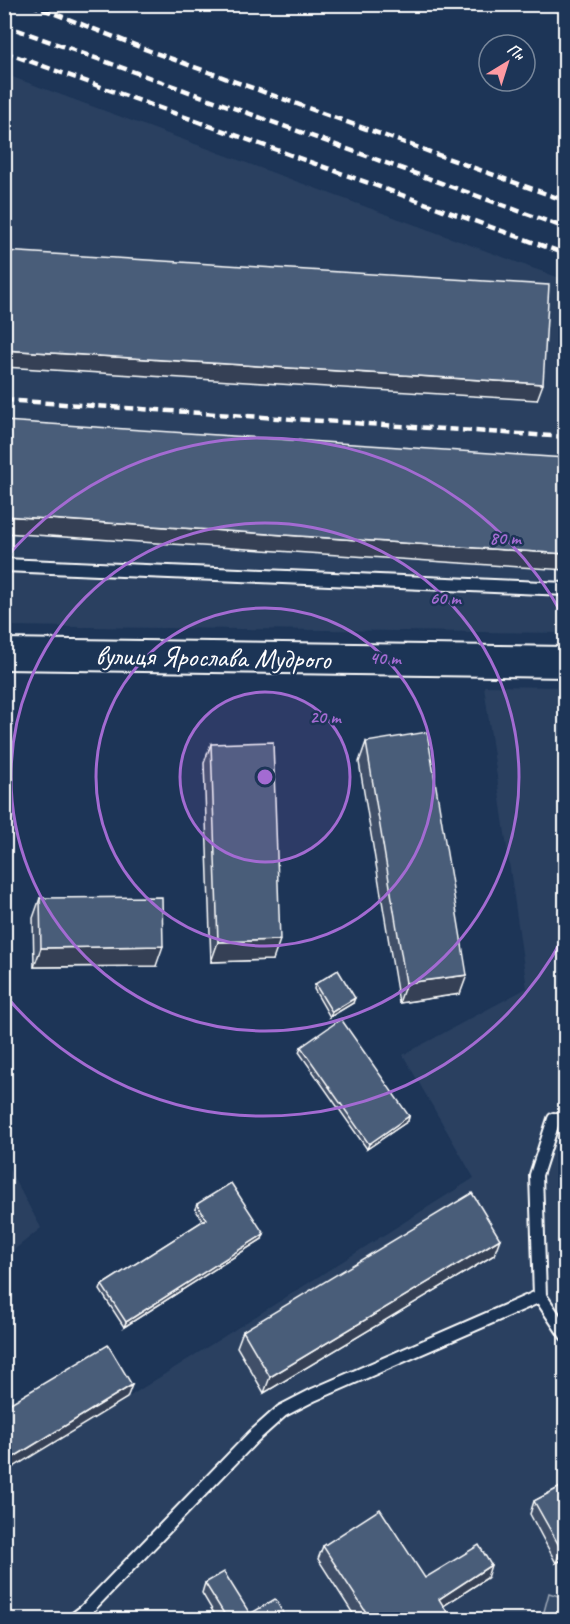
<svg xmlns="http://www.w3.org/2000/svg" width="570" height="1624" viewBox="0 0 570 1624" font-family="Caveat,sans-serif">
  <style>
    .built { fill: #2a4161 }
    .green { fill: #364b69; stroke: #9aa5b4; stroke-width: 1.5 }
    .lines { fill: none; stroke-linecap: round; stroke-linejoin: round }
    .service-casing { stroke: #fff; stroke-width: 16 }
    .tertiary-casing { stroke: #fff; stroke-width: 34 }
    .service { stroke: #1d3557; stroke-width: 12 }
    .tertiary { stroke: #1d3557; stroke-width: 30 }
    .rail { stroke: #fff; stroke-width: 4.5; stroke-dasharray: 9 4.5; stroke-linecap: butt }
    .wall { fill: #405068; stroke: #fff; stroke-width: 1.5 }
    .shaded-wall { fill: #344155; stroke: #fff; stroke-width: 1.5 }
    .building { fill: #4a5d79; stroke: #fff; stroke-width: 1.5 }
    .ring { fill: none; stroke: #a36bd2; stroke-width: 3 }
    .labels { text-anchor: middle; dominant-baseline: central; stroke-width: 5; stroke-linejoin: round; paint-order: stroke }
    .street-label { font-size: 28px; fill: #fff; stroke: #1d3557 }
    .centre { fill: #a36bd2; stroke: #1d3557; stroke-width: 3 }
    .ring-label { font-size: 18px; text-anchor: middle; font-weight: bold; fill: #a36bd2; stroke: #1d3557; stroke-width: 5; stroke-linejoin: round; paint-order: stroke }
  </style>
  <rect width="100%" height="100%" fill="#1d3557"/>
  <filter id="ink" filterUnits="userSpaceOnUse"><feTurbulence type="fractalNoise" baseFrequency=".0167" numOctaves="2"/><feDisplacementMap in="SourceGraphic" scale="12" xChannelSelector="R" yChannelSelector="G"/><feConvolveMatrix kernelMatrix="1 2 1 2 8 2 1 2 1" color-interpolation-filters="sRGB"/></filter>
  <g filter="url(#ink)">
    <!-- built -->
    <g class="built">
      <polygon points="4,74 565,280 565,633 5,626"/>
      <polygon points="484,686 565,687 565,1619 5,1620 5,1473 127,1398 474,1178 403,1055 527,988"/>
      <polygon points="5,1162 41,1228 5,1257 4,1257"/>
    </g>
    <!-- green -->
    <polygon class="green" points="549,1593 565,1598 565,1619 542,1619"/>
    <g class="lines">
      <!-- service casing -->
      <g class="service-casing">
        <g id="service">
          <polyline points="4,565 566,589"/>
          <polyline points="554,1119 536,1175 540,1296 566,1335"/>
          <polyline points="73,1620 85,1611 253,1437 282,1411 313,1395 540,1296"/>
        </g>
      </g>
      <!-- tertiary casing -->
      <g class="tertiary-casing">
        <polyline id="tertiary" points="4,654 566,662"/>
      </g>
      <!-- service -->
      <use href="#service" class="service"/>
      <!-- tertiary -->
      <use href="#tertiary" class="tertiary"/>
      <!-- rail -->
      <g class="rail">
        <polyline points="30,4 150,51 566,201"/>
        <polyline points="4,25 566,228"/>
        <polyline points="4,52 566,254"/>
        <polyline points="4,400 566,437"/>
      </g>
    </g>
    <!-- wall -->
    <g class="wall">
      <polygon points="366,742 460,994 399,1003 359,762"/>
      <polygon points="211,744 273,960 211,962 204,763"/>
      <polygon points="40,898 156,966 34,967 33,918"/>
      <polygon points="315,984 353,1003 330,1017 314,989"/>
      <polygon points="301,1047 409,1116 408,1121 367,1149 299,1052"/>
      <polygon points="197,1204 262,1239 124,1327 100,1290 102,1285 203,1221 195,1209"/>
      <polygon points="494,1255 264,1393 237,1347 243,1331"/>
      <polygon points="566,1484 566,1558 556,1563 530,1514 534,1501"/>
      <polygon points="323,1546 425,1578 487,1578 443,1606 452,1620 357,1620 318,1559"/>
      <polygon points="205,1583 250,1614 287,1620 218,1620 202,1593"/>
    </g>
    <!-- shaded-wall -->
    <g class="shaded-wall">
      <polygon points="4,350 543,384 537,400 4,367"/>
      <polygon points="4,516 566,554 566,570 4,533"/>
      <polygon points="280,940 273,960 211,962 218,942"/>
      <polygon points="163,946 156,966 34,967 41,948"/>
      <polygon points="467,975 460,994 399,1003 406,983"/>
      <polygon points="355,998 353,1003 330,1017 332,1012"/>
      <polygon points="409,1116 408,1121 367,1149 369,1144"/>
      <polygon points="264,1234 262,1239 124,1327 126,1322"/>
      <polygon points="500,1239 494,1255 264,1393 270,1377"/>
      <polygon points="132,1385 127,1398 4,1473 4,1463"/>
      <polygon points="566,1547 566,1558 556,1563 561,1549"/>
      <polygon points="491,1565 487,1578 434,1612 439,1599"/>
    </g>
    <!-- building -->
    <g class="building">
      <polygon points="4,251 549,285 543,384 4,350"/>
      <polygon points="4,421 566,458 566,554 4,516"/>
      <polygon points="427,732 467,975 406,983 366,742"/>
      <polygon points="273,742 280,940 218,942 211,744"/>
      <polygon points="162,897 163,946 41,948 40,898"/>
      <polygon points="338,970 355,998 332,1012 315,984"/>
      <polygon points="341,1019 409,1116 369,1144 301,1047"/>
      <polygon points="231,1183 264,1234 126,1322 102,1285 206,1219 197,1204"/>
      <polygon points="472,1193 500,1239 270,1377 243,1331"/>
      <polygon points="108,1345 132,1385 4,1463 4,1407"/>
      <polygon points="566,1484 566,1547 561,1549 534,1501"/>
      <polygon points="380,1509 425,1578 479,1545 491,1565 439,1599 452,1620 371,1620 323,1546"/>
      <polygon points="224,1572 250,1614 275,1599 287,1620 228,1620 205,1583"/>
    </g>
  </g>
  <!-- distance rings -->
  <circle cx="265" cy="777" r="85" fill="#a36bd2" fill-opacity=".12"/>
  <g class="ring">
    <circle cx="265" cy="777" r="85"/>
    <circle cx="265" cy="777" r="169"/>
    <circle cx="265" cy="777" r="254"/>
    <path d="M564 936A339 339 0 0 1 5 995M5 559A339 339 0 0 1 564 618"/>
  </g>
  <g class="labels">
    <!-- street labels -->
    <g class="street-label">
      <text transform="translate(213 657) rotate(1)">вулиця Ярослава Мудрого</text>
    </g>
  </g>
  <circle cx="265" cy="777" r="9" class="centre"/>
  <g class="ring-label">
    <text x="505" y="544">80 m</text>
    <text x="445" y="604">60 m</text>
    <text x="385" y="664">40 m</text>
    <text x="325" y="723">20 m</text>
  </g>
  <!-- margin -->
  <rect width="570" height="1624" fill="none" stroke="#1d3557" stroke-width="24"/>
  <rect x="12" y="12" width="546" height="1600" fill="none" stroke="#fff" stroke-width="2" filter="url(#ink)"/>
  <!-- north arrow -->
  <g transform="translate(507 63) rotate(38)"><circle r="28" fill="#1d3557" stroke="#77869a" stroke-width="1.5"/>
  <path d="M0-4.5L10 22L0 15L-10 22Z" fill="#ff9aa2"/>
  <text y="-9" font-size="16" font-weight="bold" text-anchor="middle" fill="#ffffff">Пн</text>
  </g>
</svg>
